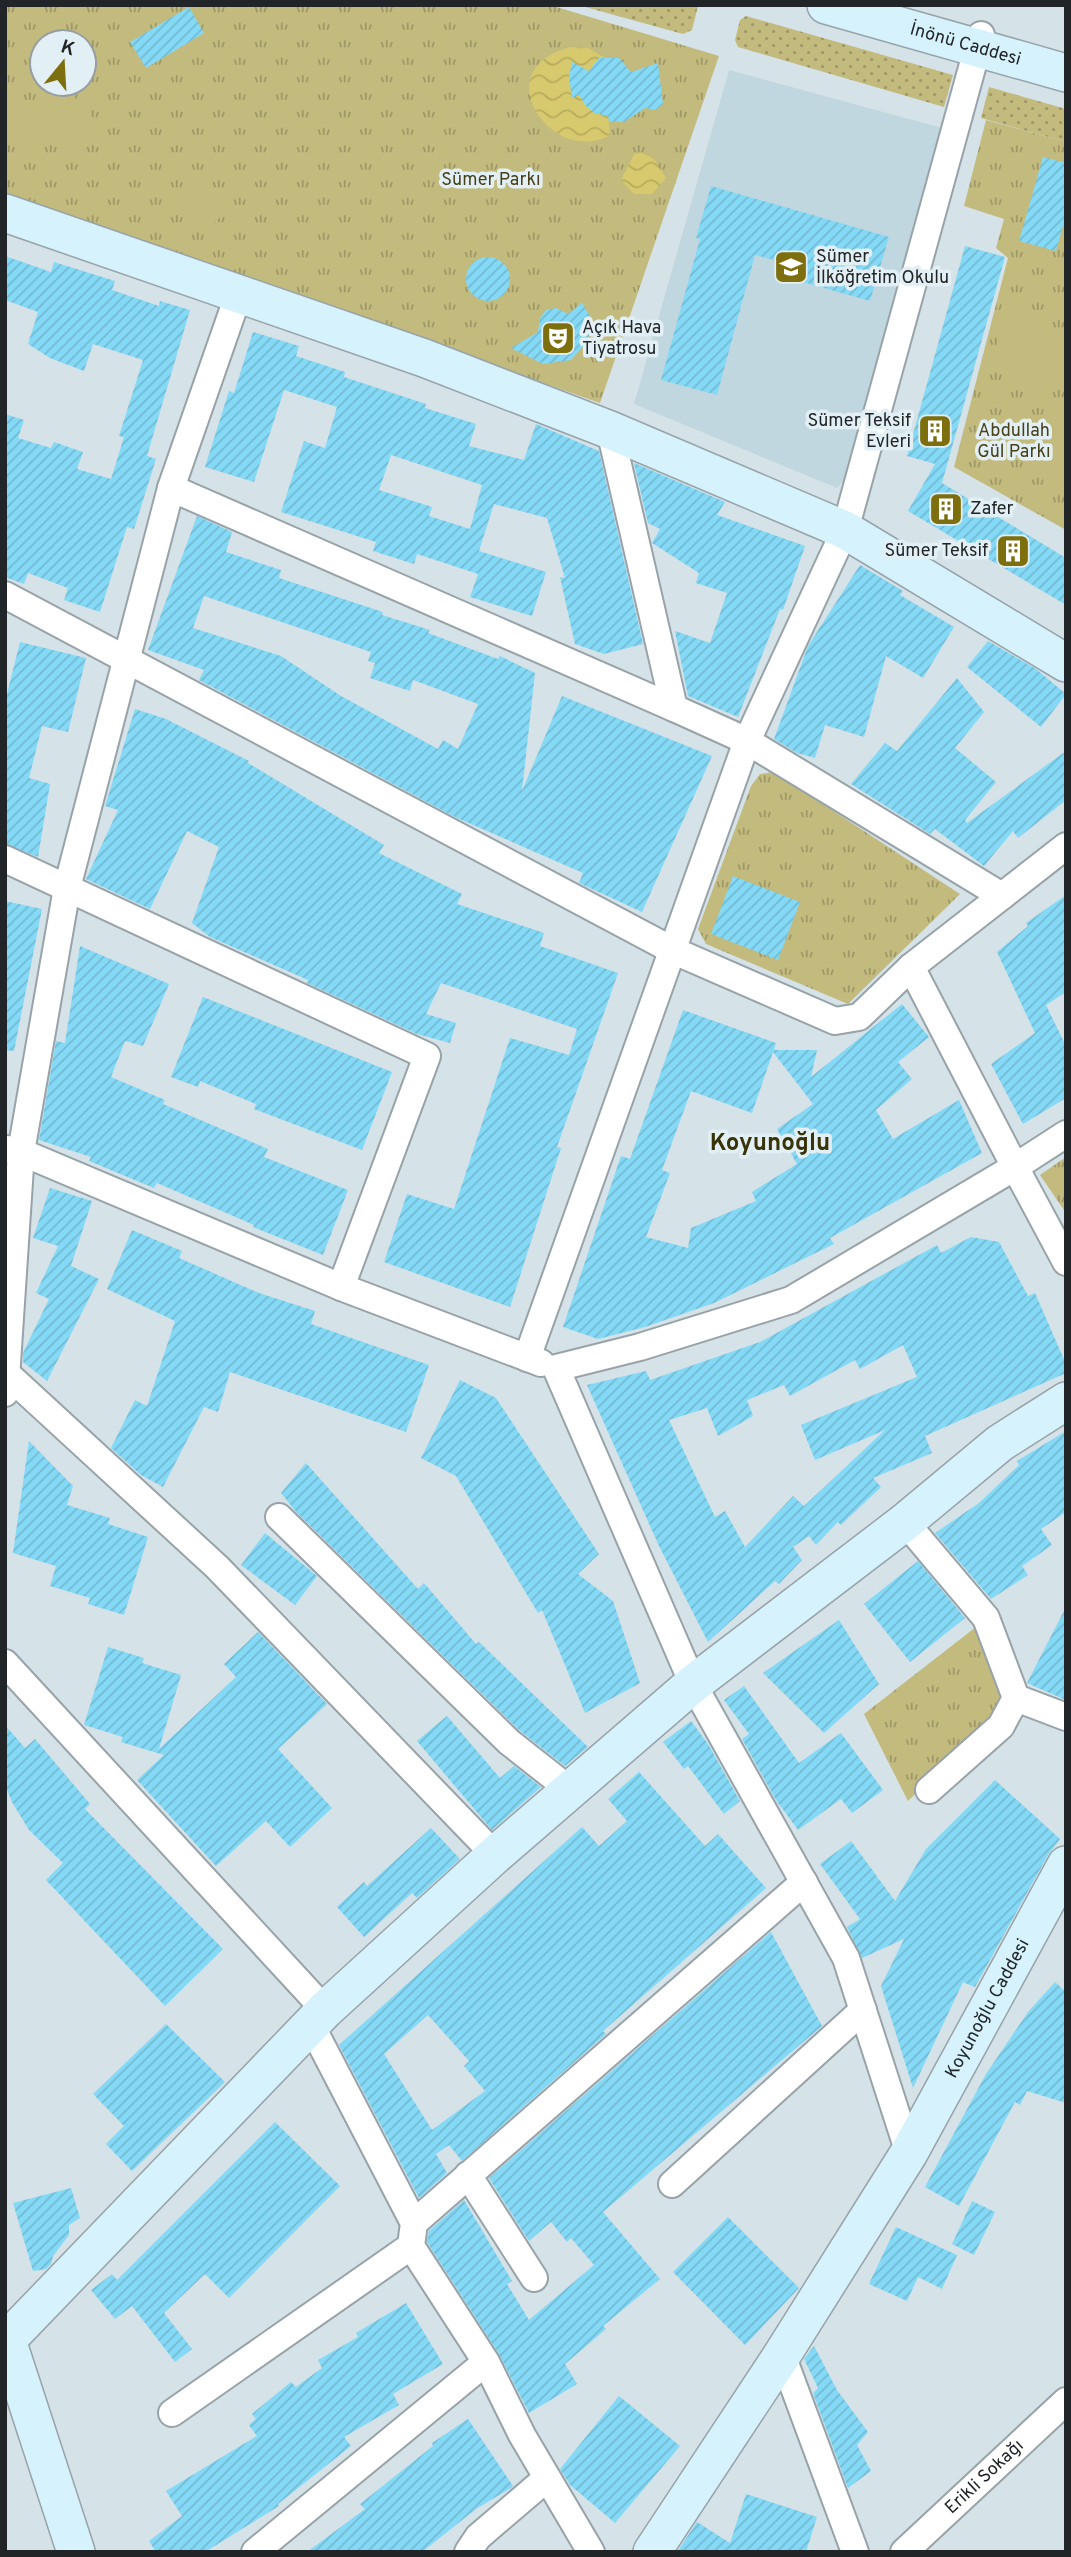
<svg xmlns="http://www.w3.org/2000/svg" width="1071" height="2557" viewBox="0 0 1071 2557" font-family="Overpass,sans-serif">
  <style>
    .built { fill: #c1d7df }
    .grass { fill: url(#grass-dots) }
    .park { fill: url(#park-tufts); fill-rule: evenodd }
    .pitch { fill: #c3ba7e }
    .water { fill: url(#water-waves) }
    .building { fill: url(#building-hatch); fill-rule: evenodd }
    .lines { fill: none; stroke-linecap: round; stroke-linejoin: round }
    .street-casing { stroke: #97a3a8; stroke-width: 30 }
    .secondary-casing { stroke: #97a3a8; stroke-width: 40 }
    .street { stroke: #fff; stroke-width: 26 }
    .secondary { stroke: #d6f3fd; stroke-width: 37 }
    .labels { text-anchor: middle; dominant-baseline: central; stroke-width: 7; stroke-linejoin: round; paint-order: stroke }
    .street-label { font-size: 18px; fill: #212527; stroke: #e2eff4 }
    .park-label { font-size: 18px; fill: #474019; stroke: #e2eff4 }
    .poi-label { font-size: 18px; fill: #212527; stroke: #e2eff4; text-anchor: start }
    .district-label { font-size: 24px; font-weight: bold; fill: #393308; stroke: #e2eff4 }
  </style>
  <defs>
    <pattern id="grass-dots" width="8" height="8" patternUnits="userSpaceOnUse" patternTransform="scale(1.75)"><rect width="8" height="8" fill="#c3ba7e"/><path d="M2 2h.1M6 6h.1" fill="none" stroke="#9e9767" stroke-width="1.8" stroke-linecap="round"/></pattern>
    <pattern id="park-tufts" width="24" height="20" patternUnits="userSpaceOnUse" patternTransform="scale(1.75)"><rect width="24" height="20" fill="#c3ba7e"/><path d="M3 7l-1-3M5 7V3M7 7l1-3M15 17l-1-3M17 17v-4M19 17l1-3" fill="none" stroke="#9e9767"/></pattern>
    <pattern id="water-waves" width="16" height="10" patternUnits="userSpaceOnUse" patternTransform="scale(1.75)"><rect width="16" height="10" fill="#d7c96d"/><path d="M0 5q4-4 8 0t8 0" fill="none" stroke="#b8ac5e"/></pattern>
    <pattern id="building-hatch" width="6" height="6" patternUnits="userSpaceOnUse" patternTransform="scale(1.75)"><rect width="6" height="6" fill="#84d9f6"/><path d="M-1 1l2-2M0 6l6-6M5 7l2-2" fill="none" stroke="#72bad3"/></pattern>
  </defs>
  <rect width="100%" height="100%" fill="#d5e2e7"/>
  <!-- built -->
  <polygon class="built" points="729,70 953,131 844,480 837,488 634,404"/>
  <!-- grass -->
  <g class="grass">
    <polygon points="578,5 698,5 698,6 692,30 683,34"/>
    <polygon points="746,16 953,75 944,107 738,47 735,40 740,20"/>
    <polygon points="989,87 1066,109 1066,142 981,118"/>
  </g>
  <!-- park -->
  <g class="park">
    <path d="M5,5H550L719,56L600,403L5,194ZM42,42H84V84H42Z"/>
    <polygon points="986,120 1066,142 1066,530 954,467 1008,258 996,248 1004,219 964,206"/>
    <polygon points="774,772 960,894 848,1004 706,944 698,929 751,786 760,774"/>
    <polygon points="1066,1157 1066,1213 1040,1175"/>
    <polygon points="994,1613 1014,1655 997,1713 908,1801 864,1714"/>
  </g>
  <!-- pitch -->
  <g class="pitch">
    <path d="M67,89L113,139L76,137L30,147L5,144V103C31,108 48,107 67,89Z"/>
    <polygon points="198,191 222,215 202,235 178,211"/>
    <polygon points="1007,317 1066,336 1066,391 991,366"/>
    <polygon points="1057,406 1066,409 1066,480 1036,471"/>
  </g>
  <!-- water -->
  <g class="water">
    <path d="M571,47L588,48L605,58L589,71L573,63L569,77L572,98L579,95L594,113L608,116L610,135C554,168 482,70 571,47Z"/>
    <polygon points="640,152 654,159 666,178 652,194 634,194 621,180 635,153"/>
  </g>
  <!-- building -->
  <g class="building">
    <polygon points="189,7 204,33 146,68 130,42"/>
    <polygon points="599,58 619,58 631,72 658,63 663,104 656,110 645,108 624,122 609,121 608,116 594,113 586,106 579,95 572,98 569,77 572,62 589,71"/>
    <polygon points="1043,157 1066,163 1066,215 1056,251 1019,241"/>
    <polygon points="711,186 889,237 870,301 789,278 793,265 755,255 717,395 661,380 700,239 696,238"/>
    <polygon points="965,246 1005,257 942,483 1066,558 1066,605 908,511 935,464 907,456"/>
    <polygon points="5,256 51,272 54,262 115,281 112,290 159,306 160,301 190,310 147,456 156,459 134,529 127,527 100,612 64,600 68,588 28,573 24,584 5,577 5,414 24,420 18,438 51,448 54,442 83,452 77,469 111,479 124,437 119,436 143,360 93,344 84,371 50,358 28,344 38,312 5,300"/>
    <circle cx="488" cy="279" r="22"/>
    <polygon points="582,303 591,318 590,332 586,343 571,360 543,364 511,348 538,332 540,318 546,310 556,308 568,314"/>
    <path d="M253,332L299,346L296,356L345,372L344,377L426,404L425,408L476,424L469,446L524,460L536,424L599,451L643,644L604,654L575,644L560,577L565,578L547,518L494,504L479,551L546,572L532,616L470,597L478,574L417,554L414,564L373,551L376,542L281,512L304,441L325,448L337,407L284,390L254,482L205,467L229,391L234,393ZM391,455L482,485L470,529L429,516L432,507L379,490Z"/>
    <polygon points="634,463 725,502 717,515 805,546 783,610 780,609 738,717 688,696 675,631 710,643 727,593 696,583 699,573 652,543 660,529 648,523"/>
    <path d="M197,516L232,532L226,552L281,570L279,578L383,612L382,615L430,630L428,633L498,659L500,656L535,673L522,791L562,696L712,756L642,912L579,883L583,873L455,817L199,680L204,670L148,650ZM204,596L371,652L368,661L375,663L370,678L410,691L413,680L478,704L458,749L443,740L438,749L341,696L281,656L193,628Z"/>
    <polygon points="860,565 903,591 900,595 954,627 923,678 886,656 864,737 825,725 815,758 797,753 774,739 808,646"/>
    <polygon points="988,641 1036,669 1066,694 1041,727 967,667"/>
    <polygon points="20,642 86,658 68,732 42,726 29,778 50,784 38,857 5,844 5,702"/>
    <polygon points="957,678 984,712 955,748 996,782 965,820 967,823 1066,751 1066,800 1018,838 1013,831 984,866 935,829 930,834 851,784 885,743 897,751"/>
    <polygon points="135,709 166,719 249,761 248,763 384,845 379,853 462,894 457,904 544,933 540,946 618,973 557,1147 561,1148 510,1307 384,1262 407,1194 454,1209 510,1038 569,1055 577,1029 441,983 426,1014 456,1023 450,1043 417,1034 307,983 308,980 210,937 192,923 219,847 187,831 150,909 86,879 118,810 105,806"/>
    <polygon points="733,876 800,902 778,960 711,934"/>
    <polygon points="1066,895 1066,992 1046,1005 1066,1046 1066,1098 1023,1124 991,1064 1035,1033 997,952 1028,926 1026,923"/>
    <polygon points="5,901 42,909 14,1051 5,1050"/>
    <polygon points="80,946 169,984 143,1046 125,1041 111,1077 165,1100 163,1104 268,1149 264,1157 348,1190 323,1255 253,1227 254,1225 157,1183 154,1188 89,1161 91,1157 39,1140 56,1041 65,1043"/>
    <polygon points="203,997 392,1072 362,1150 254,1109 256,1104 200,1081 198,1087 171,1077"/>
    <path d="M902,1004L929,1037L898,1062L912,1079L876,1110L893,1139L959,1100L982,1153L830,1238L834,1244L714,1303L645,1327L598,1339L563,1327L621,1156L630,1159L683,1010L776,1043L774,1050H817L811,1077ZM773,1052L813,1104L777,1129L797,1164L752,1192L756,1201L691,1228L688,1248L646,1237L670,1173L662,1170L691,1091L752,1113Z"/>
    <polygon points="50,1188 92,1201 71,1266 99,1279 47,1381 23,1362 23,1353 49,1299 36,1293 58,1246 33,1238"/>
    <polygon points="132,1230 182,1251 179,1258 259,1293 315,1311 311,1324 429,1365 406,1432 230,1372 218,1412 204,1407 163,1487 141,1475 111,1448 135,1400 147,1406 175,1321 107,1289"/>
    <path d="M971,1237L999,1242L1028,1296L1035,1293L1066,1364V1373L925,1436L932,1453L873,1478L881,1487L841,1525L838,1522L816,1545L809,1536L793,1547L802,1560L779,1584L775,1581L708,1642L659,1546L587,1385L646,1371L650,1380L760,1342L937,1245L941,1253ZM903,1345L917,1377L801,1425L815,1460L885,1430L804,1506L793,1496L745,1547L725,1511L715,1517L669,1420L707,1408L718,1436L753,1416L747,1400L784,1385L790,1396L855,1360L860,1369Z"/>
    <polygon points="460,1380 496,1398 599,1554 578,1574 613,1601 640,1683 585,1713 542,1610 538,1613 456,1476 421,1458"/>
    <polygon points="1066,1431 1066,1512 1041,1529 1052,1545 1022,1566 1028,1575 991,1599 935,1533 979,1503 1019,1465 1017,1461"/>
    <polygon points="29,1441 73,1486 67,1505 110,1518 108,1524 148,1537 124,1615 88,1604 90,1598 50,1586 56,1566 13,1553"/>
    <polygon points="306,1463 418,1589 424,1583 476,1644 479,1642 588,1747 565,1766 519,1730 297,1513 281,1493"/>
    <polygon points="265,1533 317,1576 295,1605 241,1565"/>
    <polygon points="918,1561 965,1618 910,1662 864,1604"/>
    <polygon points="1066,1607 1066,1700 1027,1683"/>
    <polygon points="839,1620 879,1684 824,1733 763,1673"/>
    <polygon points="258,1632 327,1704 278,1749 332,1808 290,1847 266,1821 216,1866 137,1780 164,1755 121,1742 123,1737 84,1725 108,1647 144,1658 142,1663 181,1675 159,1749 236,1677 224,1664"/>
    <polygon points="744,1686 799,1763 841,1733 883,1790 852,1813 841,1799 798,1830 776,1800 742,1739 749,1734 724,1700"/>
    <polygon points="447,1716 500,1778 514,1766 541,1787 492,1830 417,1741"/>
    <polygon points="691,1721 708,1744 740,1801 724,1814 688,1766 684,1769 663,1742"/>
    <polygon points="5,1725 25,1748 35,1739 90,1804 85,1809 223,1949 165,2006 46,1880 63,1863 29,1830 12,1802 5,1785"/>
    <path d="M639,1772L705,1846L718,1834L766,1888L603,2031L606,2034L462,2161L449,2145L436,2154L447,2173L419,2198L339,2045L582,1827L599,1846L627,1821L608,1799ZM428,2015L469,2061L464,2066L485,2091L432,2130L384,2054Z"/>
    <polygon points="995,1780 1060,1839 1048,1855 975,1987 963,1982 913,2088 881,1986 904,1939 862,1958 847,1927 860,1919 820,1864 851,1841 895,1901 926,1849"/>
    <polygon points="431,1828 460,1859 417,1898 412,1893 364,1937 337,1907 364,1882 367,1886"/>
    <polygon points="771,1932 822,2026 603,2212 660,2279 603,2326 606,2329 565,2364 577,2384 529,2413 499,2354 427,2242 429,2231 464,2200 512,2281 507,2284 529,2320 594,2265 571,2238 567,2242 551,2222 529,2241 489,2178"/>
    <polygon points="1055,1982 1066,1992 1066,2103 1027,2091 1020,2105 1015,2102 959,2206 925,2187 986,2074 1028,2012"/>
    <polygon points="166,2024 225,2082 132,2171 106,2144 124,2126 93,2094"/>
    <polygon points="275,2122 340,2186 229,2298 205,2274 164,2313 192,2349 175,2362 132,2306 115,2319 91,2290 112,2274 117,2280"/>
    <polygon points="71,2188 80,2218 69,2225 69,2235 53,2256 51,2264 46,2269 33,2271 13,2203"/>
    <polygon points="972,2201 995,2212 974,2255 952,2244"/>
    <polygon points="728,2217 799,2288 745,2345 673,2272"/>
    <polygon points="896,2227 957,2255 942,2289 918,2277 907,2301 869,2284"/>
    <polygon points="406,2303 443,2364 393,2394 399,2405 344,2437 351,2446 278,2504 279,2506 205,2552 156,2552 149,2541 182,2516 166,2491 257,2436 249,2425 256,2419 252,2414 291,2382 296,2387 322,2368 318,2360 358,2337 356,2333"/>
    <polygon points="814,2346 837,2390 868,2432 857,2445 871,2471 848,2488 813,2393 818,2388 804,2359"/>
    <polygon points="619,2396 680,2446 615,2523 570,2485 560,2469"/>
    <polygon points="468,2419 513,2486 511,2488 476,2509 422,2552 307,2552 365,2509 360,2504 433,2446 432,2443"/>
    <polygon points="746,2494 817,2517 806,2552 677,2552 697,2522 730,2543"/>
  </g>
  <g class="lines">
    <!-- street casing -->
    <g class="street-casing">
      <g id="street">
        <polyline points="610,430 674,708 747,741 1002,896"/>
        <polyline points="171,488 239,293"/>
        <polyline points="5,595 672,950 835,1021 859,1017 911,967 1066,846"/>
        <polyline points="5,859 427,1056 341,1287 541,1363"/>
        <polyline points="1066,1134 1015,1167 1066,1262"/>
        <polyline points="7,1149 21,1152 341,1287"/>
        <polyline points="527,1358 747,741 845,530 981,35"/>
        <polyline points="6,1373 217,1567 495,1855"/>
        <polyline points="5,1393 21,1152 67,888 171,488 674,708"/>
        <polyline points="279,1517 509,1742 570,1790"/>
        <polyline points="905,1522 986,1618 1016,1698 1001,1726 929,1790"/>
        <polyline points="5,1663 325,2010"/>
        <polyline points="1016,1698 1066,1717"/>
        <polyline points="311,2025 414,2223 411,2246 486,2362 522,2435 591,2552"/>
        <polyline points="909,2153 846,1958 693,1684 556,1368 640,1347 791,1300 1015,1167 911,967"/>
        <polyline points="468,2175 534,2278"/>
        <polyline points="672,2184 863,2010"/>
        <polyline points="414,2223 804,1882"/>
        <polyline points="782,2355 855,2552"/>
        <polyline points="172,2413 411,2246"/>
        <polyline points="255,2552 486,2362"/>
        <polyline points="468,2552 478,2537 547,2478"/>
        <path id="s1" d="M904,2552L1066,2401"/>
      </g>
    </g>
    <!-- secondary casing -->
    <g class="secondary-casing">
      <g id="secondary">
        <path id="s2" d="M826,5L1066,73"/>
        <polyline points="5,213 424,358 610,430 845,530 1066,663"/>
        <polyline points="5,2334 76,2552"/>
        <polyline points="5,2342 325,2010 495,1855 693,1684 905,1522 1000,1443 1066,1401"/>
        <path id="s3" d="M652,2552L782,2355L909,2153L1066,1865"/>
      </g>
    </g>
    <!-- street -->
    <use href="#street" class="street"/>
    <!-- secondary -->
    <use href="#secondary" class="secondary"/>
  </g>
  <!-- icons -->
  <defs>
    <g id="school-square" transform="scale(1.75)"><rect x="-9" y="-9" width="18" height="18" rx="4" fill="#7d6f0e" stroke="#e2eff4"/><path d="M0-5L7-2L0 1L-7-2ZM-4 1L0 2.5L4 1V4Q0 6-4 4Z" fill="#fff"/></g>
    <g id="theatre-square" transform="scale(1.75)"><rect x="-9" y="-9" width="18" height="18" rx="4" fill="#7d6f0e" stroke="#e2eff4"/><path d="M-5-5.5Q0-4 5-5.5V0Q5 5 0 6Q-5 5-5 0ZM-3.3-2.5H-1v1.5H-3.3ZM1-2.5H3.3v1.5H1ZM-2.8 1Q0 5.5 2.8 1Z" fill="#fff"/></g>
    <g id="building-square" transform="scale(1.75)"><rect x="-9" y="-9" width="18" height="18" rx="4" fill="#7d6f0e" stroke="#e2eff4"/><path d="M-4-6H4V6H1V3H-1V6H-4ZM-2.5-4.3h1.7v1.8h-1.7ZM.8-4.3h1.7v1.8H.8ZM-2.5-1h1.7V.8h-1.7ZM.8-1h1.7V.8H.8Z" fill="#fff"/></g>
  </defs>
  <g fill-rule="evenodd">
    <use href="#school-square" x="791" y="267"/>
    <use href="#theatre-square" x="558" y="338"/>
    <use href="#building-square" x="935" y="431"/>
    <use href="#building-square" x="946" y="509"/>
    <use href="#building-square" x="1013" y="551"/>
  </g>
  <g class="labels">
    <!-- street labels -->
    <g class="street-label">
      <text stroke="none"><textPath href="#s2" startOffset="145">İnönü Caddesi</textPath></text>
      <text stroke="none"><textPath href="#s3" startOffset="639">Koyunoğlu Caddesi</textPath></text>
      <text stroke="none"><textPath href="#s1" startOffset="110">Erikli Sokağı</textPath></text>
    </g>
    <!-- park labels -->
    <g class="park-label">
      <text x="491" y="180">Sümer Parkı</text>
      <text x="1014" y="431">Abdullah<tspan x="1014" dy="21">Gül Parkı</tspan></text>
    </g>
    <!-- poi labels -->
    <g class="poi-label">
      <text x="816" y="257">Sümer<tspan x="816" dy="21">İlköğretim Okulu</tspan></text>
      <text x="582" y="328">Açık Hava<tspan x="582" dy="21">Tiyatrosu</tspan></text>
      <text x="911" y="421" text-anchor="end">Sümer Teksif<tspan x="911" dy="21">Evleri</tspan></text>
      <text x="970" y="509">Zafer</text>
      <text x="988" y="551" text-anchor="end">Sümer Teksif</text>
    </g>
    <!-- district labels -->
    <g class="district-label">
      <text x="770" y="1144">Koyunoğlu</text>
    </g>
  </g>
  <!-- border -->
  <rect width="1071" height="2557" fill="none" stroke="#212527" stroke-width="14"/>
  <!-- north arrow -->
  <g transform="translate(63 63) rotate(18)"><circle r="33" fill="#e2eff4" stroke="#959ea2" stroke-width="2"/>
  <path d="M0-5L12 26L0 18L-12 26Z" fill="#7d6f0e"/>
  <text y="-10" font-size="19" font-weight="bold" text-anchor="middle" fill="#212527">K</text>
  </g>
</svg>
